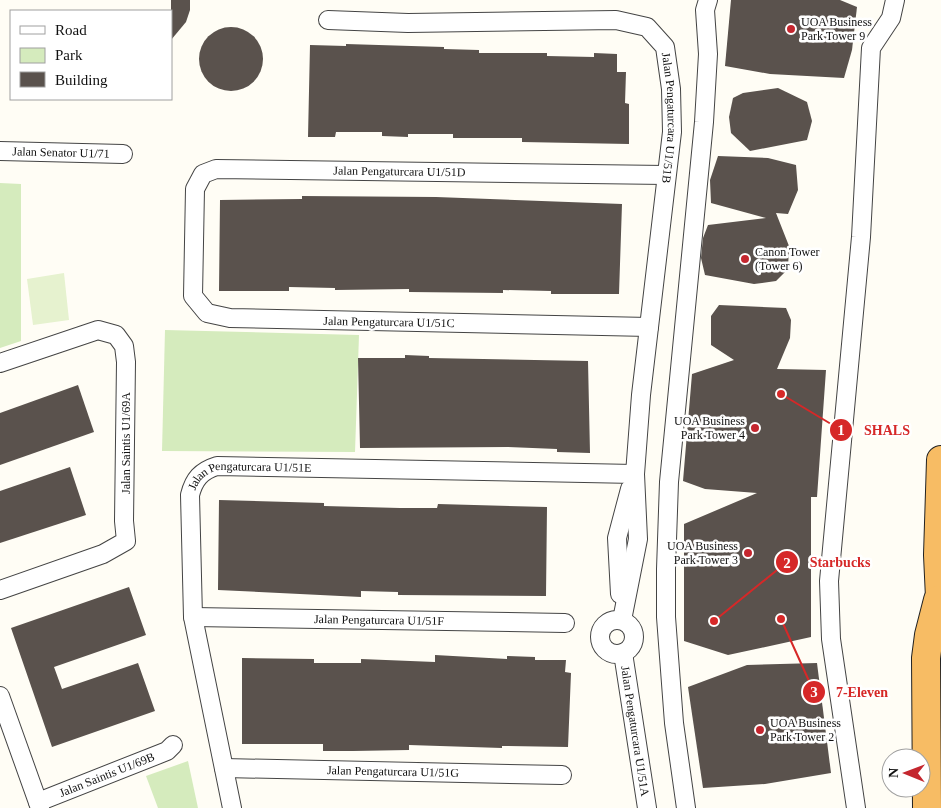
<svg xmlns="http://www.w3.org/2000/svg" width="941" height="808" viewBox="0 0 941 808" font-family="Georgia,serif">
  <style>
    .green { fill: #d5ebbd }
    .pitch { fill: #e6f2cf }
    .building { fill: #5a524d }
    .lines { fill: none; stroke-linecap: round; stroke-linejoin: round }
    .minor-casing { stroke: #444; stroke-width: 20 }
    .trunk-casing { stroke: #222; stroke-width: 30 }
    .minor { stroke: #fff; stroke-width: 18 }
    .trunk { stroke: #f7bc64; stroke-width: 28 }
    .poi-dot { fill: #c4262e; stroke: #fff; stroke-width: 2 }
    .labels { text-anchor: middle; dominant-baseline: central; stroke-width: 5; stroke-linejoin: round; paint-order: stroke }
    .poi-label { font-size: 12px; fill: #111; stroke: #fff; text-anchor: start }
    .street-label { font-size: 12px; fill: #111; stroke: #fff }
    .leader { fill: none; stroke: #d62828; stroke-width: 2 }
    .callout-dot { fill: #d62828; stroke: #fff; stroke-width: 2 }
    .mark-label { font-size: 15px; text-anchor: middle; font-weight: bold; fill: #fff }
    .callout-label { font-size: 14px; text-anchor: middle; font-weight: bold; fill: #d62828; stroke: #fff; stroke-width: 5; stroke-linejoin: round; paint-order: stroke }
  </style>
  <rect width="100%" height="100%" fill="#fffdf5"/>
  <!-- green -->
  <g class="green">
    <polygon points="0,183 21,184 21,341 0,348"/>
    <polygon points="165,330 359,335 355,452 162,451"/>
    <polygon points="188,761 198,808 158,808 146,776"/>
  </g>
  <!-- pitch -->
  <polygon class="pitch" points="64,273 69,320 33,325 27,279"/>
  <!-- building -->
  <g class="building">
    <polygon points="171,0 190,0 190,10 186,22 171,40"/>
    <polygon points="731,0 840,0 857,7 852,50 844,78 770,74 725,66"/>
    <circle cx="231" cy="59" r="32"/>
    <polygon points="346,44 444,47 444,49 479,50 479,53 547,53 547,56 594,57 594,53 617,54 617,72 626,72 625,103 629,104 629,144 522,142 522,138 453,138 453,134 408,134 408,137 382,136 382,132 336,132 335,137 308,137 310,45 346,46"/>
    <polygon points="778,88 807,102 812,121 807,140 750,151 731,133 729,117 733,98 743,93"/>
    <polygon points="718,156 768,158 796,165 798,190 788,214 776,213 789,246 788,269 776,281 754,284 705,275 701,258 703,238 708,225 766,218 711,203 710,180"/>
    <polygon points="302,196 436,197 622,204 619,294 551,294 551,291 503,290 503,293 409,292 409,289 335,290 335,288 289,287 289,291 219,291 220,200 302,199"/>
    <polygon points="719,305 786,308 791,320 790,338 777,369 826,370 817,497 811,497 811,637 728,655 684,641 684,524 757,493 705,489 683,481 692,374 734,360 711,345 711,316"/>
    <polygon points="405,355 429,356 429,358 588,361 590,453 557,452 557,449 508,447 360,448 358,358 405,358"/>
    <polygon points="78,385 94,432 0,465 0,413"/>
    <polygon points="70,467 86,515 0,543 0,491"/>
    <polygon points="219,500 324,503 324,506 400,508 437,508 438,504 547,507 546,596 398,595 398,592 361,591 361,597 218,590"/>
    <polygon points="129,587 146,635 54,667 62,689 138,663 155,711 52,747 11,628"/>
    <polygon points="435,655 507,659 507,656 535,657 535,660 566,660 565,672 571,673 568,747 502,746 502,748 409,745 409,750 353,751 323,751 323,744 242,744 242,658 314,659 314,663 361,663 361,659 435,662"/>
    <polygon points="817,663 831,773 765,784 703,788 688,687 747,665"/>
  </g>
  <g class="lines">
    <!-- minor casing -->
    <g class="minor-casing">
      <g id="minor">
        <path id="s1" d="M328,20L408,23L616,20L647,27L665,47L671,89L672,132L641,395L635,474L638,539L622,620"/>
        <path id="s2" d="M0,151L123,154"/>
        <path id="s3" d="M649,327L230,318L207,313L193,296L195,189L203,174L216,169L666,175"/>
        <polyline points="0,363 98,330 116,335 124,346 126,362 124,521 126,541 103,554 0,590"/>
        <polyline points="620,594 617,538 630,489"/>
        <path id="s4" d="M193,617L565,623"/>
        <circle cx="617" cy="637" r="17"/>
        <path id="s5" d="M623,653L647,808"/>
        <polyline points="0,696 40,808"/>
        <path id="s6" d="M224,768L562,775"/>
        <path id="s7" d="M38,802L167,751L173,745"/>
        <path id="s8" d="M232,808L193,617L190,495C194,479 201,471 217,466L635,474"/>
        <polyline points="686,808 674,723 666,617 666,569 669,482 704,122 708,54 705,10 708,0"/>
        <polyline points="856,808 831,639 829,581 861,237 871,48 891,18 895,0"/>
      </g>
    </g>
    <!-- trunk casing -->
    <g class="trunk-casing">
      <g id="trunk">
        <polyline points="941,619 938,555 941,460"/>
        <polyline points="927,808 926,658 929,635 938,600"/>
      </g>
    </g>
    <!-- minor -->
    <use href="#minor" class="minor"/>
    <!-- trunk -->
    <use href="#trunk" class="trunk"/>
  </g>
  <!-- markers -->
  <g class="poi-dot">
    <circle cx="791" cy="29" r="5"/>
    <circle cx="745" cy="259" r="5"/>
    <circle cx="755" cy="428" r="5"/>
    <circle cx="748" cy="553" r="5"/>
    <circle cx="760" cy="730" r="5"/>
  </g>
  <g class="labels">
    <!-- poi labels -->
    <g class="poi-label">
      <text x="801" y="22">UOA Business<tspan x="801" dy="14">Park Tower 9</tspan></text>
      <text x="755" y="252">Canon Tower<tspan x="755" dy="14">(Tower 6)</tspan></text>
      <text x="745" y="421" text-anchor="end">UOA Business<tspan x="745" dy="14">Park Tower 4</tspan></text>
      <text x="738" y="546" text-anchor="end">UOA Business<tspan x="738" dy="14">Park Tower 3</tspan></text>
      <text x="770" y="723">UOA Business<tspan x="770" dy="14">Park Tower 2</tspan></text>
    </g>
    <!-- street labels -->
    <g class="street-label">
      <text stroke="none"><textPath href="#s1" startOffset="418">Jalan Pengaturcara U1/51B</textPath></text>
      <text stroke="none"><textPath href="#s2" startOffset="61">Jalan Senator U1/71</textPath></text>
      <text stroke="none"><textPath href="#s3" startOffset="786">Jalan Pengaturcara U1/51D</textPath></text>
      <text transform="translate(389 322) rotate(1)">Jalan Pengaturcara U1/51C</text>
      <text transform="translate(126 443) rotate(-90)">Jalan Saintis U1/69A</text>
      <text stroke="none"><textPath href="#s8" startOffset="388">Jalan Pengaturcara U1/51E</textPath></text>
      <text stroke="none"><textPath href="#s4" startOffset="186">Jalan Pengaturcara U1/51F</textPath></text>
      <text stroke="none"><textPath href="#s5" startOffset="79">Jalan Pengaturcara U1/51A</textPath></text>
      <text stroke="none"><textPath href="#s6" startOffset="169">Jalan Pengaturcara U1/51G</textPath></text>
      <text stroke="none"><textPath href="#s7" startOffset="74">Jalan Saintis U1/69B</textPath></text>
    </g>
  </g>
  <!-- callouts -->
  <path class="leader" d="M781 394L841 430M714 621L787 562M781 619L814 692"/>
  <g class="callout-dot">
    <circle cx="781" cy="394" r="5"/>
    <circle cx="714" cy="621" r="5"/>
    <circle cx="781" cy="619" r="5"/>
    <circle cx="841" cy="430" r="12"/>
    <circle cx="787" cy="562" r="12"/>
    <circle cx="814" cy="692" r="12"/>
  </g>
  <g class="mark-label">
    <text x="841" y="435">1</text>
    <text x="787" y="568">2</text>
    <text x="814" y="697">3</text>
  </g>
  <g class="callout-label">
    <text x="887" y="435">SHALS</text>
    <text x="840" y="567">Starbucks</text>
    <text x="862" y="697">7-Eleven</text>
  </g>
  <!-- legend -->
  <rect x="10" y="10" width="162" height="90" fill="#ffffff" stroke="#a0a0a0"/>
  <rect x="20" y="26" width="25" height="8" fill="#ffffff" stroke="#a0a0a0"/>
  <text x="55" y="35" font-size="15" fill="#111111">Road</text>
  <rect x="20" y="48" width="25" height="15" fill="#d5ebbd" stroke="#a0a0a0"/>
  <text x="55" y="60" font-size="15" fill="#111111">Park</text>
  <rect x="20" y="72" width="25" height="15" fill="#5a524d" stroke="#a0a0a0"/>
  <text x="55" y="85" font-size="15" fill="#111111">Building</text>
  <!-- north arrow -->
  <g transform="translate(906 773) rotate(271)"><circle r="24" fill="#ffffff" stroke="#a0a0a0"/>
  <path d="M0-4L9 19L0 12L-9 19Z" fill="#c4262e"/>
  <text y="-8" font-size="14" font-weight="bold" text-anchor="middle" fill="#111111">N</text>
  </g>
</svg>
